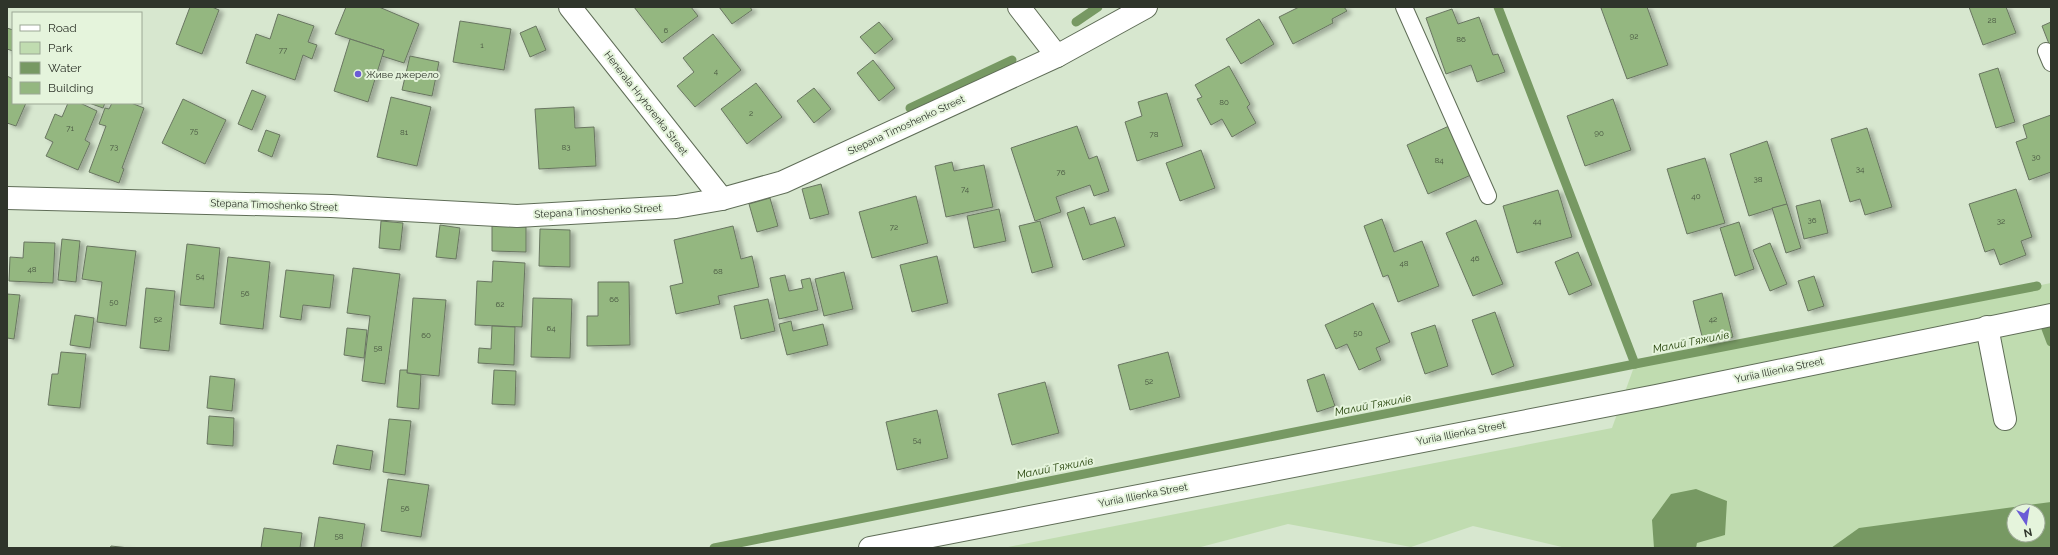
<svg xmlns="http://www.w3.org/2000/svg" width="2058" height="555" viewBox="0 0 2058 555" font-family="Raleway,sans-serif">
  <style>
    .green { fill: #c0dcb0; fill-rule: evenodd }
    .water { fill: #779963; fill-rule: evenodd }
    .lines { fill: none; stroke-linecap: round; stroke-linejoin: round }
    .stream { stroke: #779963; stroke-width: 9 }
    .building { fill: #94b780; stroke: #697661; filter: url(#shadow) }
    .service-casing { stroke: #5f6d57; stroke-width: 18 }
    .minor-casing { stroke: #5f6d57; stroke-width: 24 }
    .service { stroke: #fff; stroke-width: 16 }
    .minor { stroke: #fff; stroke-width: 22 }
    .poi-dot { fill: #6b5cd6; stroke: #e5f4dc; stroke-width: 1.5 }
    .labels { text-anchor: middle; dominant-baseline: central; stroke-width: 4; stroke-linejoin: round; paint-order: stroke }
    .number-label { font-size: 8px; fill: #485640 }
    .poi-label { font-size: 10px; fill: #2f352b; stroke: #e5f4dc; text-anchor: start }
    .street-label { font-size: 10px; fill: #2f352b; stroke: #e5f4dc }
    .water-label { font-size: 11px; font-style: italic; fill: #1d3c00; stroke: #e5f4dc }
  </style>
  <defs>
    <filter id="shadow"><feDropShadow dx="4.5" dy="2.5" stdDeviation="2" flood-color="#0004"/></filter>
  </defs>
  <rect width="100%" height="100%" fill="#d7e7cf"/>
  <!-- green -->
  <path class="green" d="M2051,283V548H1566L1473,526L1411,547L1288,524L1197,548H1003L1612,428L1635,364ZM2014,511H2038V535H2014Z"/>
  <!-- water -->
  <g class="water">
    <polygon points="1696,489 1727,501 1725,535 1697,543 1696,548 1654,548 1652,520 1671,494"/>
    <path d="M2051,502V548H1831L1859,528ZM2014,511H2038V535H2014Z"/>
  </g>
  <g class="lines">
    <!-- stream -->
    <g class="stream">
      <polyline points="1498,7 1635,364"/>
      <polyline points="1076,22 1098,7"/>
      <polyline points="910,108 1012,60"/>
      <polyline points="2045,326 2051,342"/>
      <polyline points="714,548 1635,364 2037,286"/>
    </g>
  </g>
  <!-- building -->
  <g class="building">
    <polygon points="190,7 212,7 219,10 202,54 176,44"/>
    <polygon points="346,7 379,7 419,24 404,63 382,56 384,50 335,34"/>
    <polygon points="634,7 691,7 698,16 662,43"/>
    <polygon points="719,7 750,7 752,10 732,24"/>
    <polygon points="1299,7 1344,7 1347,11 1332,19 1333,23 1293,44 1279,17"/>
    <polygon points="1604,7 1647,7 1668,65 1627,79 1601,8"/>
    <polygon points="1969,7 2006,7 2016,33 1983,45"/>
    <polygon points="1452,9 1458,24 1479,17 1493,55 1498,54 1505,72 1477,82 1471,65 1446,74 1426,18"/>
    <polygon points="278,14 314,26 308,42 317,45 312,59 303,55 295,80 246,63 256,34 270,39"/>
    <polygon points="1259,19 1274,44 1241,64 1226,39"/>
    <polygon points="460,21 511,29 504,70 453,62"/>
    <polygon points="879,22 893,39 875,54 860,37"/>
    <polygon points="2051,22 2051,49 2042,26"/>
    <polygon points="536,26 546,50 530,57 520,33"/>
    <polygon points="7,28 13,30 13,51 7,49"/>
    <polygon points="713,34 741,70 695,107 677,86 694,72 683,58"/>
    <polygon points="350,39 384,50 368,102 334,91"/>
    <polygon points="410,56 439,62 432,96 402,90"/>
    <polygon points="873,60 895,88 879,101 857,73"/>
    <polygon points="1229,66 1250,104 1247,107 1256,123 1232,137 1222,119 1211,125 1197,99 1202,97 1195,85"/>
    <polygon points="1998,68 2015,122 1996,128 1979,74"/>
    <polygon points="7,76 13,79 13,103 26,103 16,126 7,123"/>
    <polygon points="756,83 782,117 747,144 721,109"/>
    <polygon points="814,88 831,109 814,123 797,101"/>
    <polygon points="252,90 266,96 252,130 238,124"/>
    <polygon points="1167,93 1183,146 1137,161 1125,122 1142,116 1138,102"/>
    <polygon points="391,97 431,107 417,166 377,157"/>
    <polygon points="183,99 226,120 205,164 162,143"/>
    <polygon points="1613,99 1631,150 1585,166 1567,116"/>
    <polygon points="68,103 80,103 97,111 85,140 90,143 78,170 46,156 53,142 45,138 55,114 62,117"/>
    <polygon points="89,103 105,103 103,108"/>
    <polygon points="112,103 131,103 144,108 122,168 124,169 119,183 89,172 106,126 99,124 105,108 109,109"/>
    <polygon points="574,107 575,128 594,127 596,166 539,169 535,109"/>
    <polygon points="2051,115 2051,172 2029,180 2016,142 2027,138 2023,125"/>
    <polygon points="1077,126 1089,159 1097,156 1109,191 1094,196 1090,185 1056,197 1061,212 1035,221 1011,148"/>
    <polygon points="1449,126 1471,175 1428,194 1407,145"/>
    <polygon points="1867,128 1892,207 1865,215 1860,199 1850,202 1831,139"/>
    <polygon points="266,130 280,135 272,157 258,151"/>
    <polygon points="1767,141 1787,204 1749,216 1730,154"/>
    <polygon points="1201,150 1215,188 1180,201 1166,163"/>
    <polygon points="1705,158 1725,223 1687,234 1667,169"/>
    <polygon points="952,162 954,171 984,165 993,207 946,217 935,166"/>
    <polygon points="821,184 829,214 810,219 802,189"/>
    <polygon points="2016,189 2032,237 2021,241 2026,255 2000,265 1994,249 1985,252 1969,204"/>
    <polygon points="1558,190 1572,237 1517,253 1503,206"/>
    <polygon points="916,196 928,243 872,258 859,212"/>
    <polygon points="770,198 778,226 757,232 749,204"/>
    <polygon points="1820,200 1828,233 1804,239 1796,206"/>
    <polygon points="1787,204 1801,248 1786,253 1772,208"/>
    <polygon points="1084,207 1090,225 1115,217 1125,246 1083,260 1067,213"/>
    <polygon points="999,209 1006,241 974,248 967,216"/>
    <polygon points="1382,219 1394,252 1422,241 1439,286 1398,302 1388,275 1383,277 1364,226"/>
    <polygon points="1476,220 1503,284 1473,296 1446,233"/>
    <polygon points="381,221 403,223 400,250 379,248"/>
    <polygon points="1040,221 1053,267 1032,273 1019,226"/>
    <polygon points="1739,222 1754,269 1735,276 1720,228"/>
    <polygon points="440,225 460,228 456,259 436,257"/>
    <polygon points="492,226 526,227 526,252 492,251"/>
    <polygon points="733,226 741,259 752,256 759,287 718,296 720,304 676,314 670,286 683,283 674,240"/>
    <polygon points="540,229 570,230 570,267 539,266"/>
    <polygon points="62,239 80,241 76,282 58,280"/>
    <polygon points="24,242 55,243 53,283 9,281 10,257 23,258"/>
    <polygon points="1770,243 1787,284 1770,291 1753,250"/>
    <polygon points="187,244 220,248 214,308 180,305"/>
    <polygon points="87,246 136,251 126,326 97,322 102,282 82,279"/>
    <polygon points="1578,252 1592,285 1569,295 1555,262"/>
    <polygon points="937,256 948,303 912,312 900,265"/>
    <polygon points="228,257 270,262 263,329 220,324"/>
    <polygon points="493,261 525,263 522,327 475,325 477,281 492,282"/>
    <polygon points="353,268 400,274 385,384 362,381 370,316 347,313"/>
    <polygon points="286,270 334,275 330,308 303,305 301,320 280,317"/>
    <polygon points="844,272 853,309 824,316 815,279"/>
    <polygon points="785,275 789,291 803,288 801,280 810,278 818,310 779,319 770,278"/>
    <polygon points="1814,276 1824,306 1808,311 1798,281"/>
    <polygon points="598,282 629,282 630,345 587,346 587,316 598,316"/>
    <polygon points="146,288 175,291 169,351 140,348"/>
    <polygon points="1722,293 1733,337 1704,344 1693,301"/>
    <polygon points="7,294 20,295 14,339 7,338"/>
    <polygon points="413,298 446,300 439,376 407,373"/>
    <polygon points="533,298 572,299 570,358 531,357"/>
    <polygon points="768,299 775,331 741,339 734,306"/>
    <polygon points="1373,303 1390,342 1376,348 1381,360 1359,370 1347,344 1336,349 1325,325"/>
    <polygon points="1495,312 1514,366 1492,375 1472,320"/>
    <polygon points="75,315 94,318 90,348 70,345"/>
    <polygon points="791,321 793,331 823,324 828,345 787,355 779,324"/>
    <polygon points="1435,325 1448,366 1425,374 1411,333"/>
    <polygon points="492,326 515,327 514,365 478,363 479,348 491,349"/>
    <polygon points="347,328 367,330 364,358 344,355"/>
    <polygon points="61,352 86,354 80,408 48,405 52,374 58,374"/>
    <polygon points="1168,352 1180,397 1130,410 1118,365"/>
    <polygon points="400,370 407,370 407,373 421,375 419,409 397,407"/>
    <polygon points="494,370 516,371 515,405 492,404"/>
    <polygon points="1324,374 1335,406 1317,412 1307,380"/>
    <polygon points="210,376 235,379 232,411 207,408"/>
    <polygon points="1045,382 1059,433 1012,445 998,394"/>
    <polygon points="937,410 948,458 897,470 886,422"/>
    <polygon points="209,416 234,418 233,446 207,444"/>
    <polygon points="389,419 411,421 405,475 383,472"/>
    <polygon points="337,445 373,451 370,470 333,464"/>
    <polygon points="388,479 429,485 421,537 381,531"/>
    <polygon points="319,517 365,524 361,548 314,548"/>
    <polygon points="264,528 302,533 300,548 261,548"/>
    <polygon points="111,546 129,548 110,548"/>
  </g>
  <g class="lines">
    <!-- service casing -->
    <g class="service-casing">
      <g id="service">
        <polyline points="1404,7 1488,196"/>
        <polyline points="2046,51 2051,63"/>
      </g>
    </g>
    <!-- minor casing -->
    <g class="minor-casing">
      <g id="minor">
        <polyline points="570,7 722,199"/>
        <polyline points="1019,7 1057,56"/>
        <polyline points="7,198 331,206 517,216 676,207 722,199 783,182 1057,56 1146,7"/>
        <polyline points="1987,327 2005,419"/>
        <polyline points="870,548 1656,396 2051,315"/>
      </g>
    </g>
    <!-- service -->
    <use href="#service" class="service"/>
    <!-- minor -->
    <use href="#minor" class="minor"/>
  </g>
  <!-- markers -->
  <circle class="poi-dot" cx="358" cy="74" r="4"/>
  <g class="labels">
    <!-- number labels -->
    <g class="number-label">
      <text x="1992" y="20">28</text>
      <text x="666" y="30">6</text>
      <text x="1634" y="36">92</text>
      <text x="1461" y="39">86</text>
      <text x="482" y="45">1</text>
      <text x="283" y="50">77</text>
      <text x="716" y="71">4</text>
      <text x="1224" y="102">80</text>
      <text x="751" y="113">2</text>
      <text x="70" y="128">71</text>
      <text x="194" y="131">75</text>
      <text x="404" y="132">81</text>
      <text x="1599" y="133">90</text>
      <text x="1154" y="134">78</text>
      <text x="114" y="147">73</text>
      <text x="566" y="147">83</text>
      <text x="2036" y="157">30</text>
      <text x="1439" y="160">84</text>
      <text x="1860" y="169">34</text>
      <text x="1061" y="172">76</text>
      <text x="1758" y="179">38</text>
      <text x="965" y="189">74</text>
      <text x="1696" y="196">40</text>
      <text x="1812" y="220">36</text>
      <text x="1537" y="221">44</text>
      <text x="2001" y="221">32</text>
      <text x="894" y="227">72</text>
      <text x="1475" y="258">46</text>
      <text x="1404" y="263">48</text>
      <text x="32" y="269">48</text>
      <text x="718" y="271">68</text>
      <text x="200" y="276">54</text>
      <text x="245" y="293">56</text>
      <text x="614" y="299">66</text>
      <text x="114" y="302">50</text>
      <text x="500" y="304">62</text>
      <text x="158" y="319">52</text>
      <text x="1713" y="319">42</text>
      <text x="551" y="328">64</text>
      <text x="1358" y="333">50</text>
      <text x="426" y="335">60</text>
      <text x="378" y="348">58</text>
      <text x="1149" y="381">52</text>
      <text x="917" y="440">54</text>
      <text x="405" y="508">56</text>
      <text x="339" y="536">58</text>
    </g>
    <!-- poi labels -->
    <g class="poi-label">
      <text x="366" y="74">Живе джерело</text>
    </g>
    <!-- street labels -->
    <g class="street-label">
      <text transform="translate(646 103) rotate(52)">Henerala Hryhorenka Street</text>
      <text transform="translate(906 125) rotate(-25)">Stepana Timoshenko Street</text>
      <text transform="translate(274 205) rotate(2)">Stepana Timoshenko Street</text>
      <text transform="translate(598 211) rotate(-3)">Stepana Timoshenko Street</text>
      <text transform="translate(1779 370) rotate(-12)">Yuriia Illienka Street</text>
      <text transform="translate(1461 433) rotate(-11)">Yuriia Illienka Street</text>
      <text transform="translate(1143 495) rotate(-11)">Yuriia Illienka Street</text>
    </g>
    <!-- water labels -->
    <g class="water-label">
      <text transform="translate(1691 342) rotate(-11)">Малий Тяжилів</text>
      <text transform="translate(1373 405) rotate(-11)">Малий Тяжилів</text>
      <text transform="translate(1055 468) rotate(-11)">Малий Тяжилів</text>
    </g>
  </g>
  <!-- border -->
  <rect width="2058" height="555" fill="none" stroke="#2f352b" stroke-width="16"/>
  <!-- legend -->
  <rect x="12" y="12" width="130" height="92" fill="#e5f4dc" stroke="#9ca895"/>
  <rect x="20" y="25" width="20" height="6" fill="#ffffff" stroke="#9ca895"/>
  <text x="48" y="32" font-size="12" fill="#2f352b">Road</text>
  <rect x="20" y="42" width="20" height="12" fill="#c0dcb0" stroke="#9ca895"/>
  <text x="48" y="52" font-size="12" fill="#2f352b">Park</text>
  <rect x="20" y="62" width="20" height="12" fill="#779963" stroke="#9ca895"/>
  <text x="48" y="72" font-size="12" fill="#2f352b">Water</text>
  <rect x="20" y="82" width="20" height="12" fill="#94b780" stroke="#9ca895"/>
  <text x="48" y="92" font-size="12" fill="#2f352b">Building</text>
  <!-- north arrow -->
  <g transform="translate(2026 523) rotate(168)"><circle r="19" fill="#e5f4dc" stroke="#9ca895"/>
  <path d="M0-3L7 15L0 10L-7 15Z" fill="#6b5cd6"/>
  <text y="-6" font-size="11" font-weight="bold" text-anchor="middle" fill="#2f352b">N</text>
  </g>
</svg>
